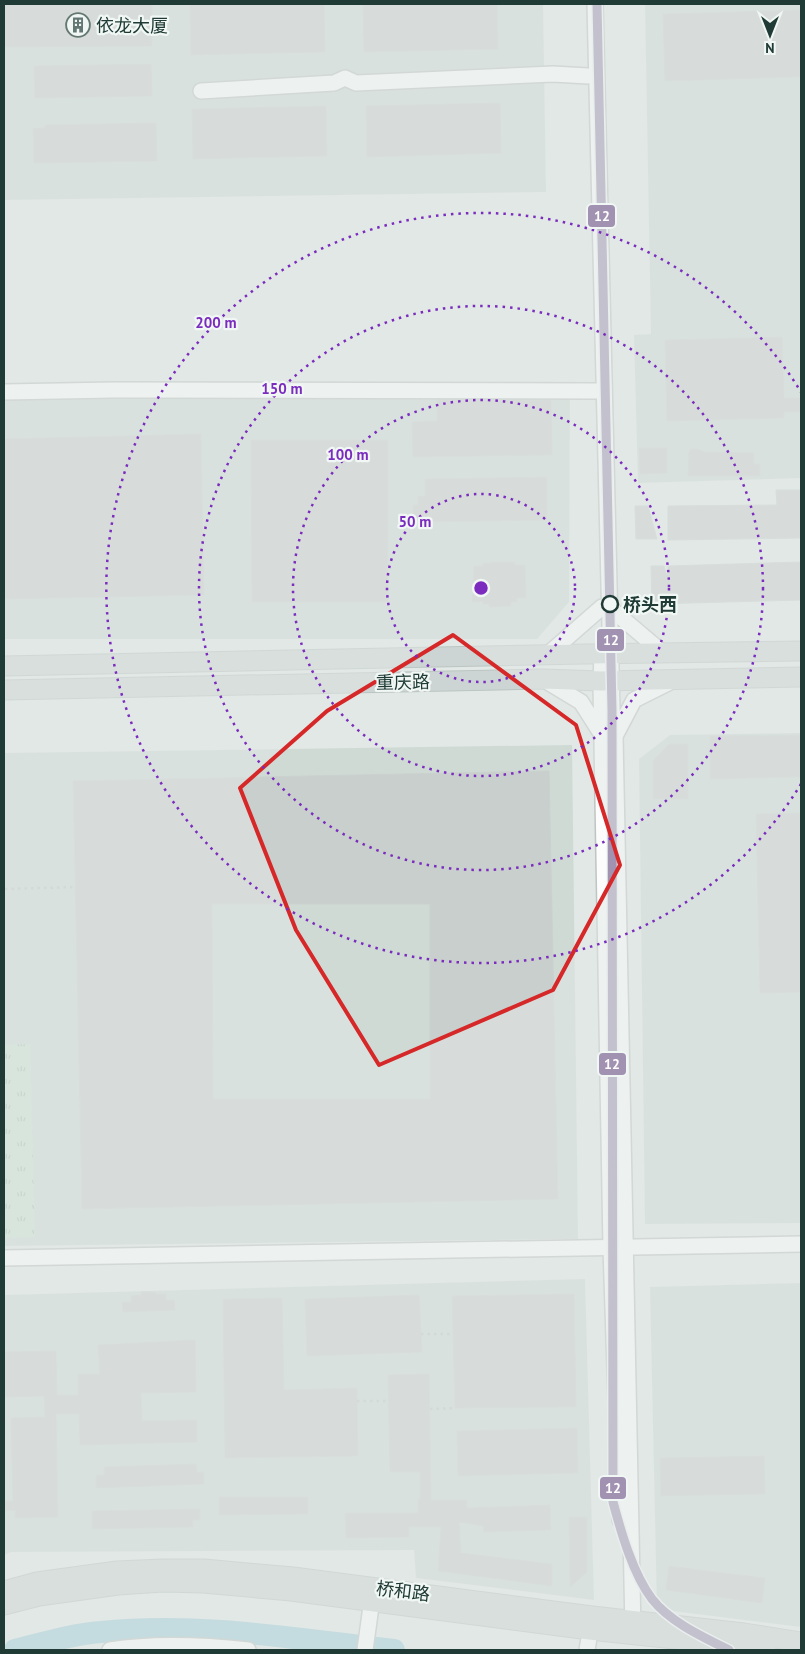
<svg xmlns="http://www.w3.org/2000/svg" width="805" height="1654" viewBox="0 0 805 1654" font-family="'PT Sans','Noto Sans SC',sans-serif">
  <style>
    .built { fill: #cfdad5 }
    .grass { fill: url(#grass-tufts) }
    .lines { fill: none; stroke-linecap: round; stroke-linejoin: round }
    .river { stroke: #a1cdd8; stroke-width: 22 }
    .building { fill: #c9cfcd; stroke: #cbd1ce; fill-rule: evenodd }
    .minor-casing { stroke: #bfc5c2; stroke-width: 18 }
    .major-casing { stroke: #bbc5c2; stroke-width: 21 }
    .path { stroke: #bfc8c6; stroke-width: 2.5; stroke-dasharray: 2.5 4; stroke-linecap: butt }
    .minor { stroke: #fbfcfb; stroke-width: 15 }
    .major { stroke: #ccd5d3; stroke-width: 19 }
    .metro-1-casing { stroke: #f0f7f4; stroke-width: 12 }
    .metro-1 { stroke: #a192b2; stroke-width: 9 }
    .marked { fill: none; stroke: #d62828; stroke-width: 4; stroke-linejoin: round }
    .ring { fill: none; stroke: #7b2cbf; stroke-width: 2.5; stroke-dasharray: 2.5 5 }
    .stop-dot { fill: #f0f7f4; stroke: #203b35; stroke-width: 2.5 }
    .labels { text-anchor: middle; dominant-baseline: central; stroke-width: 4.5; stroke-linejoin: round; paint-order: stroke }
    .poi-label { font-size: 18px; fill: #203b35; stroke: #f0f7f4; text-anchor: start }
    .stop-label { font-size: 18px; font-weight: bold; fill: #203b35; stroke: #f0f7f4; text-anchor: start }
    .street-label { font-size: 18px; fill: #203b35; stroke: #f0f7f4 }
    .centre { fill: #7b2cbf; stroke: #f0f7f4; stroke-width: 2.5 }
    .ring-label { font-size: 15px; text-anchor: middle; font-weight: bold; fill: #7b2cbf; stroke: #f0f7f4; stroke-width: 4.5; stroke-linejoin: round; paint-order: stroke }
    .line-badge { stroke: #f0f7f4; stroke-width: 2 }
    .badge-label { font-size: 14px; text-anchor: middle; font-weight: bold; fill: #fff }
  </style>
  <defs>
    <pattern id="grass-tufts" width="24" height="20" patternUnits="userSpaceOnUse" patternTransform="scale(1.25)"><rect width="24" height="20" fill="#cae2d2"/><path d="M3 7l-1-3M5 7V3M7 7l1-3M15 17l-1-3M17 17v-4M19 17l1-3" fill="none" stroke="#adc3b5"/></pattern>
  </defs>
  <rect width="100%" height="100%" fill="#e2e8e5"/>
  <!-- built -->
  <g class="built">
    <polygon points="4,4 543,4 546,192 4,200"/>
    <polygon points="645,4 801,4 801,478 638,483 634,335 651,334"/>
    <polygon points="570,394 569,602 537,639 4,639 4,400"/>
    <polygon points="801,733 801,1223 645,1224 639,759 670,735"/>
    <polygon points="572,745 578,1239 4,1246 4,753"/>
    <polygon points="585,1279 594,1600 416,1578 414,1550 11,1552 4,1555 4,1295"/>
    <polygon points="801,1283 801,1627 657,1609 650,1287"/>
  </g>
  <!-- grass -->
  <polygon class="grass" points="30,1044 35,1237 4,1238 4,1045"/>
  <g class="lines">
    <!-- river -->
    <path class="river" d="M15,1650C43,1643 72,1634 101,1632C199,1622 297,1639 394,1650"/>
  </g>
  <!-- building -->
  <g class="building">
    <polygon points="4,4 152,4 152,46 4,47"/>
    <polygon points="244,4 324,4 325,52 191,55 190,5"/>
    <polygon points="363,4 497,4 498,49 364,52"/>
    <polygon points="801,10 801,77 665,81 663,14"/>
    <polygon points="151,64 152,96 35,98 34,66"/>
    <polygon points="500,103 501,153 367,157 366,106"/>
    <polygon points="326,106 327,156 193,159 192,109"/>
    <polygon points="156,123 157,161 34,163 33,128 45,128 45,125"/>
    <polygon points="782,337 784,398 801,398 801,412 784,412 784,418 667,421 665,340"/>
    <polygon points="437,400 551,400 552,455 413,457 412,422 437,421"/>
    <polygon points="201,434 204,595 4,599 4,439"/>
    <polygon points="251,440 388,440 388,602 252,602"/>
    <polygon points="639,448 667,448 667,473 640,474"/>
    <polygon points="691,449 697,449 705,452 754,453 754,464 760,464 760,476 688,476 689,452"/>
    <polygon points="547,477 547,520 427,522 427,517 413,518 413,505 418,505 418,496 425,496 425,479"/>
    <polygon points="776,490 801,490 801,538 668,540 668,506 777,505"/>
    <polygon points="635,506 648,506 657,539 636,539"/>
    <polygon points="491,562 515,562 515,565 525,565 526,598 517,598 517,602 511,602 511,606 489,607 489,604 483,604 483,601 472,602 474,566 483,566 483,563 491,563"/>
    <polygon points="801,562 801,600 652,604 651,566 664,566 666,574 668,574 668,566"/>
    <polygon points="801,735 801,777 710,779 710,736"/>
    <polygon points="669,744 688,744 688,799 653,799 653,761"/>
    <path d="M549,771L558,1199L82,1209L73,781ZM212,904H430V1099H213Z"/>
    <polygon points="801,813 801,992 760,993 756,814"/>
    <polygon points="141,1292 155,1292 156,1294 166,1294 166,1300 174,1300 175,1310 123,1312 122,1302 131,1302 131,1296 142,1295"/>
    <polygon points="574,1294 576,1407 455,1408 452,1296"/>
    <polygon points="419,1295 422,1352 307,1356 305,1299"/>
    <polygon points="282,1298 284,1390 357,1388 358,1456 225,1458 223,1299"/>
    <polygon points="195,1340 196,1392 141,1393 142,1421 197,1420 197,1442 80,1445 79,1414 56,1414 58,1517 15,1518 15,1510 4,1511 4,1501 13,1501 11,1418 45,1417 44,1396 4,1397 4,1352 56,1351 57,1395 78,1395 78,1374 100,1374 98,1345"/>
    <polygon points="429,1374 431,1500 467,1500 467,1508 550,1505 551,1530 484,1532 483,1526 459,1522 461,1553 552,1564 552,1586 438,1571 441,1527 409,1527 409,1537 346,1538 345,1513 418,1513 418,1499 420,1499 420,1472 390,1472 388,1375"/>
    <polygon points="577,1428 578,1473 458,1476 457,1431"/>
    <polygon points="764,1456 765,1494 661,1496 660,1458"/>
    <polygon points="196,1464 197,1472 204,1472 204,1484 96,1488 96,1475 104,1475 104,1467"/>
    <polygon points="219,1497 308,1497 308,1514 219,1515"/>
    <polygon points="200,1509 200,1520 193,1520 193,1527 92,1529 92,1511"/>
    <polygon points="569,1517 587,1517 587,1572 570,1587"/>
    <polygon points="669,1566 765,1578 762,1603 666,1590"/>
  </g>
  <g class="lines">
    <!-- minor casing -->
    <g class="minor-casing">
      <g id="minor">
        <polyline points="595,4 612,709 615,736 633,1631"/>
        <polyline points="201,91 334,83 345,78 356,83 553,74 588,76"/>
        <polyline points="4,392 114,390 596,391"/>
        <polyline points="610,608 663,653"/>
        <polyline points="602,650 601,685 611,1248 620,1520"/>
        <polyline points="546,656 602,607"/>
        <polyline points="543,679 581,702 602,735"/>
        <polyline points="615,736 634,700 672,681"/>
        <polyline points="4,1258 801,1244"/>
        <path d="M110,1650C155,1643 202,1645 248,1650"/>
        <polyline points="365,1650 373,1592"/>
        <polyline points="587,1650 592,1620"/>
      </g>
    </g>
    <!-- major casing -->
    <g class="major-casing">
      <g id="major">
        <polyline points="4,666 586,654 801,651"/>
        <polyline points="4,690 543,679 601,681 801,677"/>
        <polyline points="4,1591 37,1582 117,1571 163,1569 204,1569 293,1577 592,1616 744,1633 801,1642"/>
        <polyline points="4,1605 39,1596 118,1585 163,1582 203,1583 291,1591 590,1630 740,1646 766,1650"/>
      </g>
    </g>
    <!-- path -->
    <g class="path">
      <polyline points="5,889 75,887"/>
      <polyline points="421,1334 452,1334"/>
      <polyline points="357,1401 389,1401"/>
      <polyline points="430,1409 455,1408"/>
    </g>
    <!-- minor -->
    <use href="#minor" class="minor"/>
    <!-- major -->
    <use href="#major" class="major"/>
    <!-- metro-1 casing -->
    <g class="metro-1-casing">
      <path id="metro-1" d="M597,4L612,710L613,1502C621,1532 633,1574 652,1599C670,1622 703,1637 729,1650"/>
    </g>
    <!-- metro-1 -->
    <use href="#metro-1" class="metro-1"/>
  </g>
  <!-- marked area -->
  <path d="M0 0H805V1654H0ZM453,635L576,725L620,865L553,990L379,1065L296,930L240,788L327,711Z" fill="#e2e8e5" fill-opacity=".55" fill-rule="evenodd"/>
  <path class="marked" d="M453,635L576,725L620,865L553,990L379,1065L296,930L240,788L327,711Z"/>
  <!-- distance rings -->
  <g class="ring">
    <circle cx="481" cy="588" r="94"/>
    <circle cx="481" cy="588" r="188"/>
    <circle cx="481" cy="588" r="282"/>
    <path d="M801 784A375 375 0 1 1 801 392"/>
  </g>
  <!-- icons -->
  <defs>
    <g id="building-ring" transform="scale(1.25)"><circle r="9.5" fill="#f0f7f4" stroke="#647873" stroke-width="1.5"/><path d="M-4-6H4V6H1V3H-1V6H-4ZM-2.5-4.3h1.7v1.8h-1.7ZM.8-4.3h1.7v1.8H.8ZM-2.5-1h1.7V.8h-1.7ZM.8-1h1.7V.8H.8Z" fill="#647873"/></g>
  </defs>
  <g fill-rule="evenodd">
    <use href="#building-ring" x="78" y="25"/>
  </g>
  <!-- markers -->
  <circle class="stop-dot" cx="610" cy="604" r="8"/>
  <g class="labels">
    <!-- poi labels -->
    <g class="poi-label">
      <text x="96" y="25">依龙大厦</text>
    </g>
    <!-- stop labels -->
    <g class="stop-label">
      <text x="623" y="604">桥头西</text>
    </g>
    <!-- street labels -->
    <g class="street-label">
      <text transform="translate(403 682) rotate(-1)">重庆路</text>
      <text transform="translate(403 1591) rotate(7)">桥和路</text>
    </g>
  </g>
  <circle cx="481" cy="588" r="8" class="centre"/>
  <g class="ring-label">
    <text x="216" y="328">200 m</text>
    <text x="282" y="394">150 m</text>
    <text x="348" y="460">100 m</text>
    <text x="415" y="527">50 m</text>
  </g>
  <g class="line-badge">
    <rect x="587" y="204" width="29" height="24" rx="5" fill="#a192b2"/>
    <rect x="596" y="628" width="29" height="24" rx="5" fill="#a192b2"/>
    <rect x="598" y="1052" width="29" height="24" rx="5" fill="#a192b2"/>
    <rect x="599" y="1476" width="28" height="24" rx="5" fill="#a192b2"/>
  </g>
  <g class="badge-label">
    <text x="602" y="221">12</text>
    <text x="611" y="645">12</text>
    <text x="612" y="1069">12</text>
    <text x="613" y="1493">12</text>
  </g>
  <!-- border -->
  <rect width="805" height="1654" fill="none" stroke="#203b35" stroke-width="10"/>
  <!-- north arrow -->
  <g transform="translate(770 35) rotate(180)" stroke="#f0f7f4" stroke-width="4" paint-order="stroke">
  <path d="M0-4L9 19L0 12L-9 19Z" fill="#203b35"/>
  <text y="-8" font-size="14" font-weight="bold" text-anchor="middle" fill="#203b35">N</text>
  </g>
</svg>
